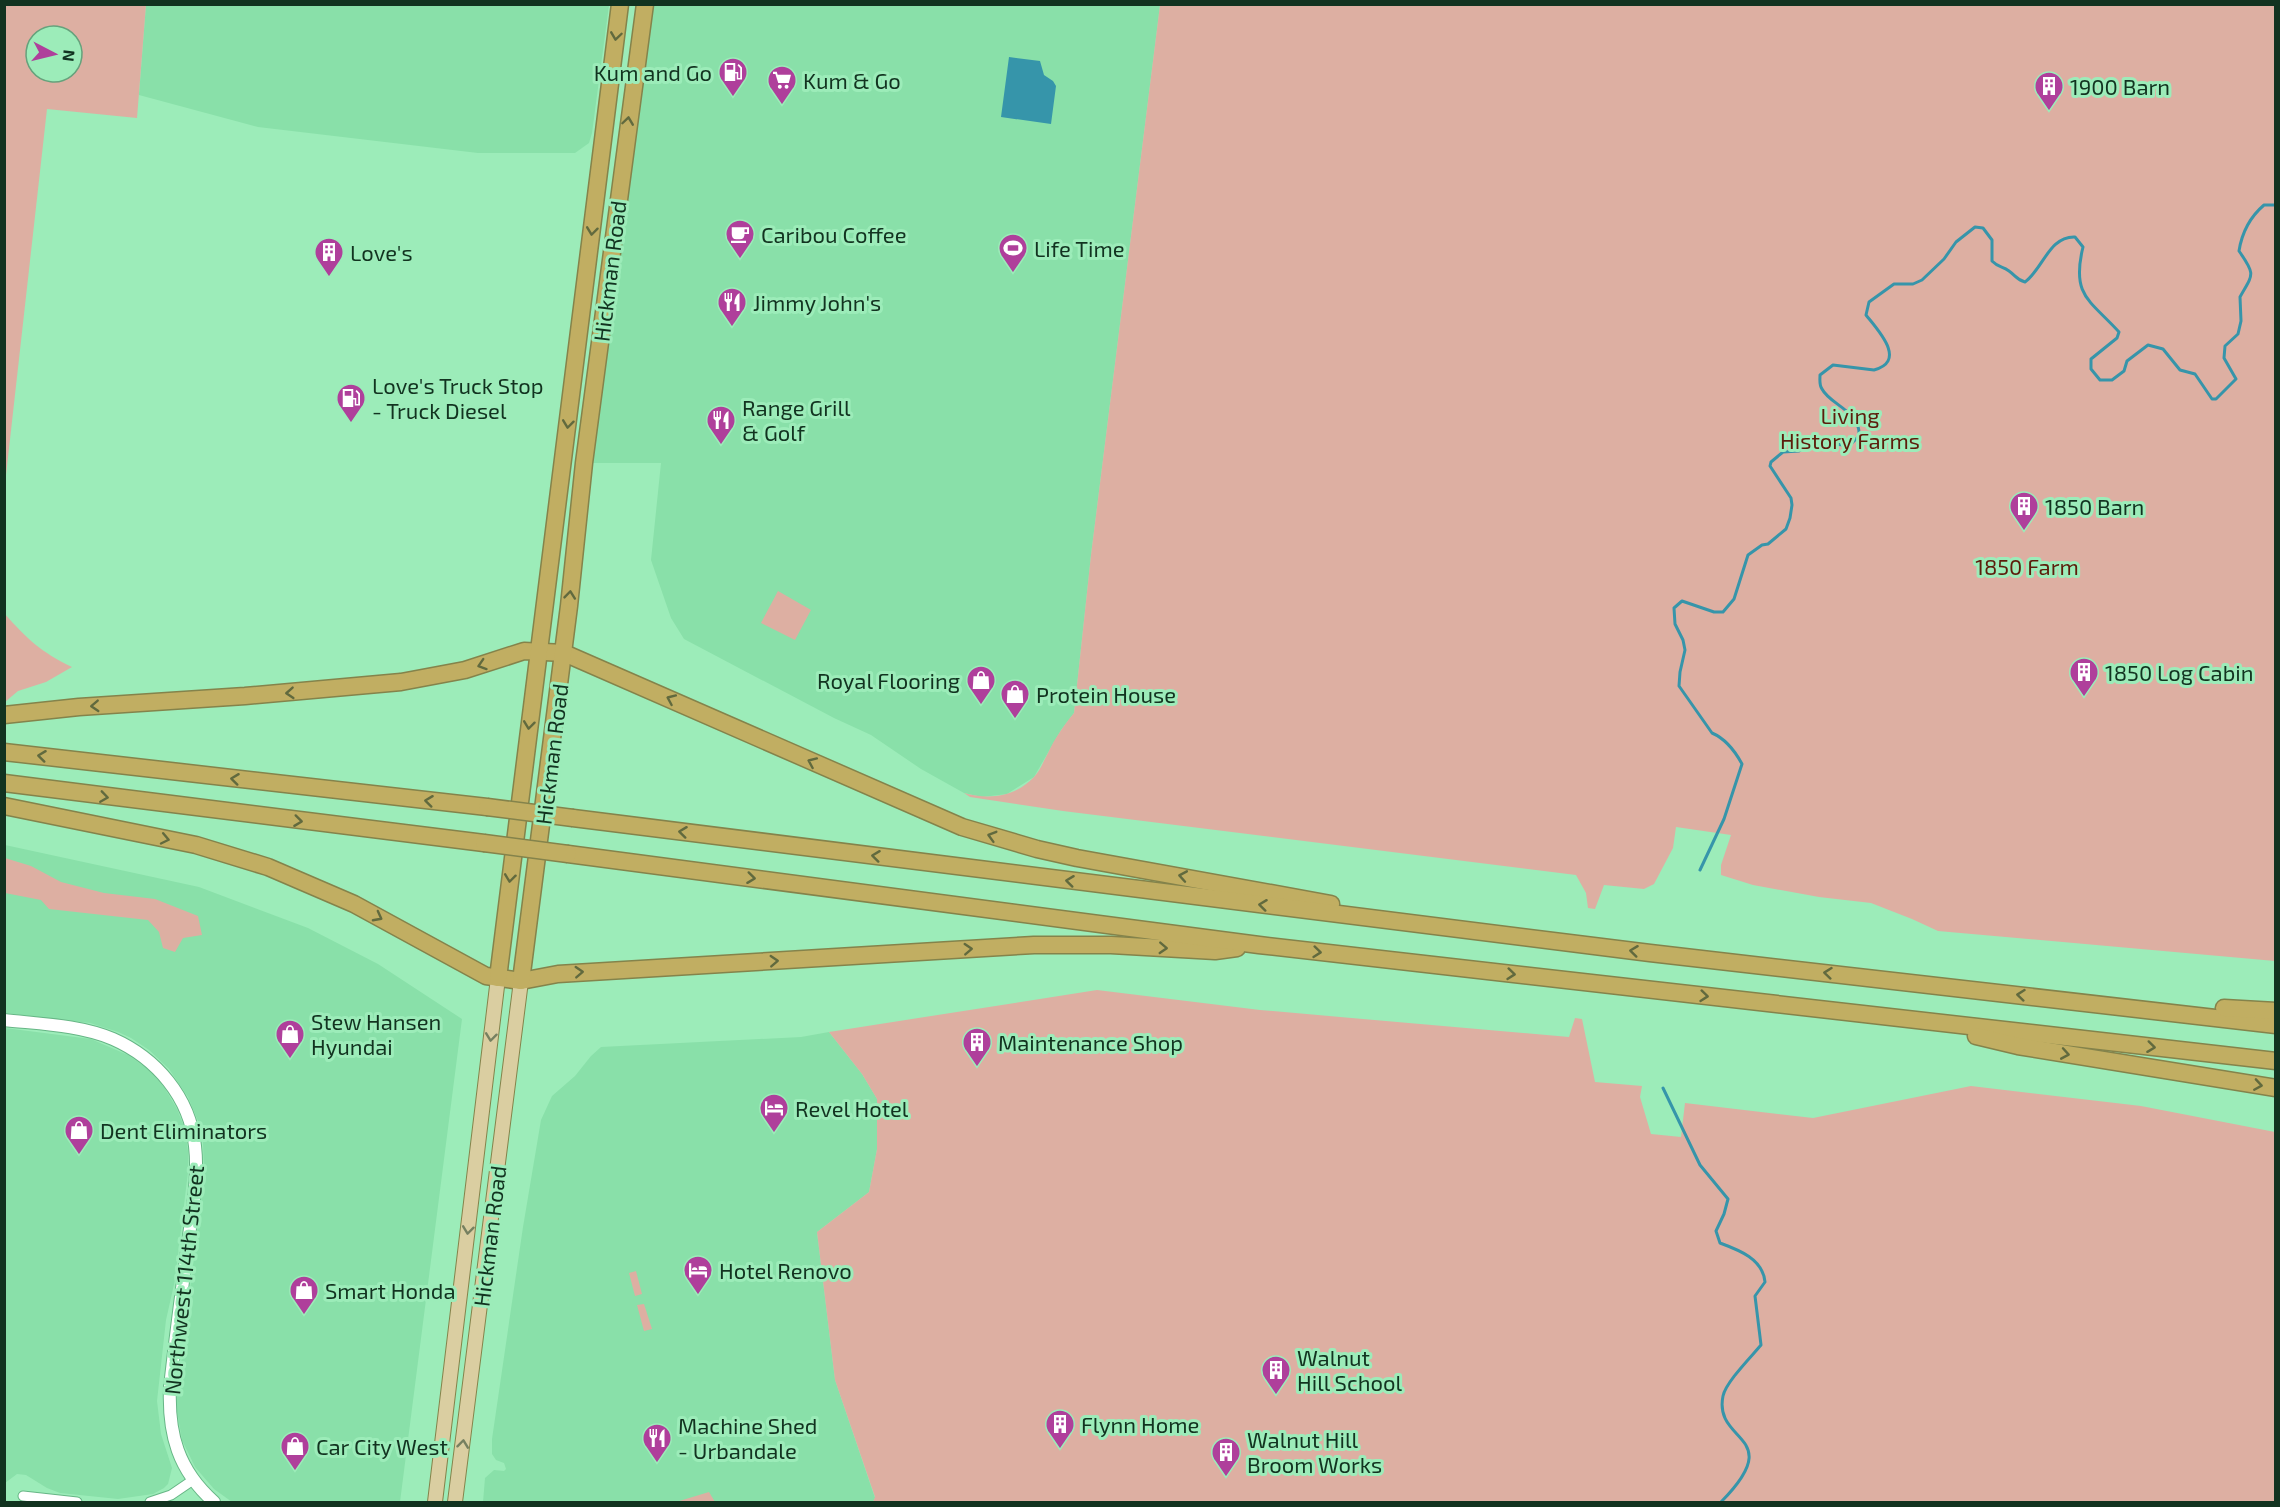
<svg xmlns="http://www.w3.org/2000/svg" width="2280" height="1507" viewBox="0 0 2280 1507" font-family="'Exo 2',sans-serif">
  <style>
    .built { fill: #89e0a9 }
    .green { fill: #ddafa2; fill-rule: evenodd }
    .water { fill: #3695aa }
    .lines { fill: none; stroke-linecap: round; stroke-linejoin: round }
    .stream { stroke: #3695aa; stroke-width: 3 }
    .street-casing { stroke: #67b686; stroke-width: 11 }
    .secondary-casing { stroke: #67b686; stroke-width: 14 }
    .primary-casing { stroke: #84834b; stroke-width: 16 }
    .highway-casing { stroke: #84834b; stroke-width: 19 }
    .street { stroke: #fff; stroke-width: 9 }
    .secondary { stroke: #fff; stroke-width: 12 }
    .primary { stroke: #dacea1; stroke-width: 14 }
    .highway { stroke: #c1ae62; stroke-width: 16 }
    .highway-bridge-casing { stroke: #84834b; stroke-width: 19; stroke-linecap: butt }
    .highway-bridge { stroke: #c1ae62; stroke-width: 16 }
    .oneway { stroke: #616a3e }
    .oneway2 { stroke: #768060 }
    .labels { text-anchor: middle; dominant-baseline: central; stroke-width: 6; stroke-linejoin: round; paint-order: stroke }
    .poi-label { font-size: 22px; fill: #123320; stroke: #9cecb9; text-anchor: start }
    .street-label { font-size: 22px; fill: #123320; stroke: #9cecb9 }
    .park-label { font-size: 22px; fill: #5c1c0b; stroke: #9cecb9 }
  </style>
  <rect width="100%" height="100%" fill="#9cecb9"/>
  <!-- built -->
  <g class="built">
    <polygon points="146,5 609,5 592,133 589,143 575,153 478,153 258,127 139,95"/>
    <polygon points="646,5 1160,5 1091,555 1074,713 1061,730 1034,777 1007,794 982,797 964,793 921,769 871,735 834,718 684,639 671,618 651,560 661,463 584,463"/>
    <polygon points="5,845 199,887 308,928 378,964 462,1019 400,1502 232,1502 214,1489 195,1467 182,1440 176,1405 204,1174 203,1143 198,1121 188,1097 169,1069 149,1050 131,1038 118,1032 90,1023 5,1013"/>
    <polygon points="5,1028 91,1039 128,1055 148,1069 164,1087 177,1109 185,1129 188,1151 188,1172 175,1280 166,1320 157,1401 161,1434 172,1468 168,1484 164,1488 153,1494 118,1499 60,1493 47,1488 26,1475 17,1474 5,1483"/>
    <polygon points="829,1032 862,1074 877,1099 877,1149 869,1192 817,1232 835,1380 875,1498 873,1502 483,1502 485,1478 494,1470 504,1471 506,1469 504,1463 496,1460 492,1454 492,1439 523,1227 541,1120 552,1096 575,1076 591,1056 601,1047 801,1037"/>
  </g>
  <!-- green -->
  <g class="green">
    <path d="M5,4L146,5L137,118L47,109L5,484ZM36,36H72V72H36Z"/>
    <path d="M1160,5H2275V961L1938,931L1912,919L1871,903L1819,897L1753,885L1721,875V865L1731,835L1676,827L1673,848L1654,884L1644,889L1604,885L1595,909L1588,908L1586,893L1576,875L1063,811L970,797L964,793C989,800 1015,797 1034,777C1040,771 1044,760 1048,753C1055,738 1064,725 1074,713L1091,555Z"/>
    <polygon points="778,591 811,610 795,640 761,623"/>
    <path d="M4,613C27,639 41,652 72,667L46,682L18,691L5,702Z"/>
    <polygon points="5,858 31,866 61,882 104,893 155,899 198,916 202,935 183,938 175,952 163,948 159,932 148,920 49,909 41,900 5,893"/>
    <polygon points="1097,990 1260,1010 1569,1037 1575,1018 1582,1019 1595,1082 1642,1086 1640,1097 1651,1134 1681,1137 1685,1103 1813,1118 1971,1086 2141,1106 2275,1132 2275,1502 873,1502 875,1497 835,1380 817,1232 869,1192 877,1149 877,1099 862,1074 829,1032"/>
    <polygon points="636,1271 642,1294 635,1296 629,1273"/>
    <polygon points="644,1304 652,1329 644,1331 637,1305"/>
    <polygon points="709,1492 715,1502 676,1502"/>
  </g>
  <!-- water -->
  <polygon class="water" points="1009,57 1040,61 1044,75 1053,81 1056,86 1051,124 1001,117"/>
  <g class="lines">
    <!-- stream -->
    <g class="stream">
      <path d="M1700,870L1724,819L1742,764C1735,751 1726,739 1712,733L1679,686L1680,672L1685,650L1683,640L1675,624L1674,608L1682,601L1714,612H1723L1734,599L1748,555L1762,545L1768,544L1786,529L1790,518L1792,505L1791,498L1770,466L1771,462L1783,452L1799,451L1816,441L1849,446L1859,436C1861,411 1830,405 1822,389C1819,385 1820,380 1820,375L1833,365L1874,370C1908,361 1877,329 1866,315L1869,302L1894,284H1913L1922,280L1944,259L1956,242L1975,227L1983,228L1992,240V261C1999,268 2002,266 2009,271C2016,276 2017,280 2025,282C2043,269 2049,236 2075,237L2083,247C2071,296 2090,300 2119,332L2117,338L2091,359V369L2100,380H2112L2124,371L2127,361L2148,345L2163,349L2180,370L2195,374L2212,399H2216L2236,379L2224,358L2225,346L2238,334L2241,321L2240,297C2253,274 2256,275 2239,251C2242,232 2250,217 2264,205H2276"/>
      <path d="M1663,1088L1700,1165L1728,1199L1724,1214L1716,1231L1720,1243C1739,1250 1763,1259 1765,1282L1755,1296L1761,1345C1751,1357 1726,1382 1723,1396C1713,1444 1788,1434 1721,1502"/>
    </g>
    <!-- street casing -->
    <g class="street-casing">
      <g id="street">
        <polyline points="23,1496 77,1502"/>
        <polyline points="150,1502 171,1495 193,1480"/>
      </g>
    </g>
    <!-- secondary casing -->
    <g class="secondary-casing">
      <path id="secondary" d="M4,1020C40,1024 80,1025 113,1039C156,1058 190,1097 195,1146C199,1180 191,1217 187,1251C181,1296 175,1341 170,1387C168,1434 178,1470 214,1502"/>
    </g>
    <!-- primary casing -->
    <g class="primary-casing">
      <g id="primary">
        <polyline points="435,1502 498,978"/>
        <polyline points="455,1502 521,981"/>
      </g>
    </g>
    <!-- highway casing -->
    <g class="highway-casing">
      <g id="highway">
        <polyline points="4,715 79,707 245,696 401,682 465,670 524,651 564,653 962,827 1037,849 1077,858 1331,904"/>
        <polyline points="4,752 487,807"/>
        <polyline points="4,783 484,843"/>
        <polyline points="4,806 196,845 268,867 354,904 486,976 521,981 558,974 1034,945 1111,945 1215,951 1237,948"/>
        <polyline points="573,818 1650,953 2276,1025"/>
        <polyline points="568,854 1259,945 2276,1061"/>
        <polyline points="498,978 620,4"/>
        <polyline points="521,981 569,606 584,463 645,4"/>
        <polyline points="2224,1008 2276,1011"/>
        <polyline points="1976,1036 2018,1046 2276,1088"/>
      </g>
    </g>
    <!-- street -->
    <use href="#street" class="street"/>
    <!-- secondary -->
    <use href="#secondary" class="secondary"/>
    <!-- primary -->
    <use href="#primary" class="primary"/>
    <!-- highway -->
    <use href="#highway" class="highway"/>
    <!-- highway-bridge casing -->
    <g class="highway-bridge-casing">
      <g id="highway-bridge">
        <polyline points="487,807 573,818"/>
        <polyline points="484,843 568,854"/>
      </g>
    </g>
    <!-- highway-bridge -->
    <use href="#highway-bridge" class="highway-bridge"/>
  </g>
  <!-- one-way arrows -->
  <defs><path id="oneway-chevron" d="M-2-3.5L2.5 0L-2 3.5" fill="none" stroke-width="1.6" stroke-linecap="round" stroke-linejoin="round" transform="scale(1.5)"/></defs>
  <g class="oneway">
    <use href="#oneway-chevron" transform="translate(616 36) rotate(98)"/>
    <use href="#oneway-chevron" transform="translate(628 121) rotate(-82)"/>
    <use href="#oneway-chevron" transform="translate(592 231) rotate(97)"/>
    <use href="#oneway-chevron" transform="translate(568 424) rotate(97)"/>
    <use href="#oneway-chevron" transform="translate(570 595) rotate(-84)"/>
    <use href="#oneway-chevron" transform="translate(482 665) rotate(162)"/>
    <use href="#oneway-chevron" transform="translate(290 693) rotate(176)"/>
    <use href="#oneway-chevron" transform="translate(671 699) rotate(-156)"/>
    <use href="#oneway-chevron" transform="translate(95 706) rotate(177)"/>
    <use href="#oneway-chevron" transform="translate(529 725) rotate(97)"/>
    <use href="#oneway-chevron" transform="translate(42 756) rotate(-173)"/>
    <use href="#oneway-chevron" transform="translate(812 762) rotate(-156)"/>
    <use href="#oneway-chevron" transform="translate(235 779) rotate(-173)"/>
    <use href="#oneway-chevron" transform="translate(104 797) rotate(8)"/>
    <use href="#oneway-chevron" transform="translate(429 801) rotate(-173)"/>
    <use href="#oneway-chevron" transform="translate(298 821) rotate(7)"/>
    <use href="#oneway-chevron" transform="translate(683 832) rotate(-173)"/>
    <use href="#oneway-chevron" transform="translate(992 836) rotate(-164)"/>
    <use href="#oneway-chevron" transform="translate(165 839) rotate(12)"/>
    <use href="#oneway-chevron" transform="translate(876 856) rotate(-173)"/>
    <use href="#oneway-chevron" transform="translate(1183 876) rotate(-170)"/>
    <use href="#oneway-chevron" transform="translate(510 878) rotate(97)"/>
    <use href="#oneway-chevron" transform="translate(751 878) rotate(7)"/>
    <use href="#oneway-chevron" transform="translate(1070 881) rotate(-173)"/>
    <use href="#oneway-chevron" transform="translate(1263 905) rotate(-173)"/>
    <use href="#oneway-chevron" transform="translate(378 917) rotate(28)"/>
    <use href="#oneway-chevron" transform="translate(1163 948) rotate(3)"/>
    <use href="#oneway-chevron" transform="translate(968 949) rotate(-3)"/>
    <use href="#oneway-chevron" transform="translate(1634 951) rotate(-173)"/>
    <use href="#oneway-chevron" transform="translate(1317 952) rotate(6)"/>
    <use href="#oneway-chevron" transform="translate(774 961) rotate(-3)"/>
    <use href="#oneway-chevron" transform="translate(579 972) rotate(-3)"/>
    <use href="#oneway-chevron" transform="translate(1828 973) rotate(-174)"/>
    <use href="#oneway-chevron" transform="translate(1511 974) rotate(6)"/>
    <use href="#oneway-chevron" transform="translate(2021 995) rotate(-174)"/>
    <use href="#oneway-chevron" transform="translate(1704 996) rotate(6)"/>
    <use href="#oneway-chevron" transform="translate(2151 1047) rotate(7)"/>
    <use href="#oneway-chevron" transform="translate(2065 1054) rotate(10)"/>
    <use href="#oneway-chevron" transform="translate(2258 1085) rotate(9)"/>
  </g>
  <g class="oneway2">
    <use href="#oneway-chevron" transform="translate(491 1037) rotate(97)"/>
    <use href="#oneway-chevron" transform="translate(468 1230) rotate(97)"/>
    <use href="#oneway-chevron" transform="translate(463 1444) rotate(-83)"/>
  </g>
  <!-- icons -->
  <defs>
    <g id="fuel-pin" transform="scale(1.5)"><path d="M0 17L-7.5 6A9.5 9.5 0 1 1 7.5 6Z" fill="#af3f9b" stroke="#9cecb9"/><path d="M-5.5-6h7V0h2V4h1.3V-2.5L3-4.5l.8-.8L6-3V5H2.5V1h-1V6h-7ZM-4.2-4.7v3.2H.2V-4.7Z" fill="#fff"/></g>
    <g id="supermarket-pin" transform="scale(1.5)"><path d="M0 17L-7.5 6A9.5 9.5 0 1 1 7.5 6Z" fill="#af3f9b" stroke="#9cecb9"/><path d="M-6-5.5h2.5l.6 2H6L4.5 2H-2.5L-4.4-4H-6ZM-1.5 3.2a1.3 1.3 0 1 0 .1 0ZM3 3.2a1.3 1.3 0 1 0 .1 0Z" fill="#fff"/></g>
    <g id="building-pin" transform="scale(1.5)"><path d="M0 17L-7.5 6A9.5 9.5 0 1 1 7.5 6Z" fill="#af3f9b" stroke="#9cecb9"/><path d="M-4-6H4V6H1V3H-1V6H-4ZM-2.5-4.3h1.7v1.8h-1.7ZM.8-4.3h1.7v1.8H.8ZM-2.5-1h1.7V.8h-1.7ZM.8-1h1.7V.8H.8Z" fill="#fff"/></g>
    <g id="cafe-pin" transform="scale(1.5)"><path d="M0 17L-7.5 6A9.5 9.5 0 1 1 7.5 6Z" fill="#af3f9b" stroke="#9cecb9"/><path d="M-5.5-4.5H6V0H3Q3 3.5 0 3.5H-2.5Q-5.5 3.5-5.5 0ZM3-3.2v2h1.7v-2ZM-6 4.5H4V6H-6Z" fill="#fff"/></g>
    <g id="stadium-pin" transform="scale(1.5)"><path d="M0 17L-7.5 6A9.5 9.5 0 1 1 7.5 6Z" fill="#af3f9b" stroke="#9cecb9"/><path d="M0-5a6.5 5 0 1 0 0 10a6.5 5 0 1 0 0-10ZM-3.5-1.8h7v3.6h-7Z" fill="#fff"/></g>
    <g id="restaurant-pin" transform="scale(1.5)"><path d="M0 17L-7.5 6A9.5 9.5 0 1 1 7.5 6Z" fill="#af3f9b" stroke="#9cecb9"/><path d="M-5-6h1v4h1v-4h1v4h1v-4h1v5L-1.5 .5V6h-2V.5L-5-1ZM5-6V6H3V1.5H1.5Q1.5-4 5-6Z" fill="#fff"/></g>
    <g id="shop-pin" transform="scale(1.5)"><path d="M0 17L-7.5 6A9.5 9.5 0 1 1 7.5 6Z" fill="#af3f9b" stroke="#9cecb9"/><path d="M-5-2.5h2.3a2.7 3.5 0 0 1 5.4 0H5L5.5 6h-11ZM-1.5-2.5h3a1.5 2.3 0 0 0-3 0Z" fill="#fff"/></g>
    <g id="hotel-pin" transform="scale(1.5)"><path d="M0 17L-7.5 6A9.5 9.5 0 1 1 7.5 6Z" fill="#af3f9b" stroke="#9cecb9"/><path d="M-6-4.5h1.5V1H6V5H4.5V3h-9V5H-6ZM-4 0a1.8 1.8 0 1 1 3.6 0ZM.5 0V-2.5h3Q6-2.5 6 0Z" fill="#fff"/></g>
  </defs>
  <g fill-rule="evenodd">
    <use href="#fuel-pin" x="733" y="72"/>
    <use href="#supermarket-pin" x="782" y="80"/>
    <use href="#building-pin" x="2049" y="86"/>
    <use href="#cafe-pin" x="740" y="234"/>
    <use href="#stadium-pin" x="1013" y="248"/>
    <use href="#building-pin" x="329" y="252"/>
    <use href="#restaurant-pin" x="732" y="302"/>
    <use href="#fuel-pin" x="351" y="398"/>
    <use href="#restaurant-pin" x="721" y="420"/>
    <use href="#building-pin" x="2024" y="506"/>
    <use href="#building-pin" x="2084" y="672"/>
    <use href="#shop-pin" x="981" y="680"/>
    <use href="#shop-pin" x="1015" y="694"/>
    <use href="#shop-pin" x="290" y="1034"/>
    <use href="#building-pin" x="977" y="1042"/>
    <use href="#hotel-pin" x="774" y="1108"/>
    <use href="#shop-pin" x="79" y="1130"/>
    <use href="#hotel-pin" x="698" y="1270"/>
    <use href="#shop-pin" x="304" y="1290"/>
    <use href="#building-pin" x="1276" y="1370"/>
    <use href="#building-pin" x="1060" y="1424"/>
    <use href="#restaurant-pin" x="657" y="1438"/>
    <use href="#shop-pin" x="295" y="1446"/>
    <use href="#building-pin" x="1226" y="1452"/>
  </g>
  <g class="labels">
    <!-- poi labels -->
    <g class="poi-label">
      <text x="712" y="72" text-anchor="end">Kum and Go</text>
      <text x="803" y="80">Kum &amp; Go</text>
      <text x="2070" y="86">1900 Barn</text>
      <text x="761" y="234">Caribou Coffee</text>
      <text x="1034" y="248">Life Time</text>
      <text x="350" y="252">Love's</text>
      <text x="753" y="302">Jimmy John's</text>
      <text x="372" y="385">Love's Truck Stop<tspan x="372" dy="25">- Truck Diesel</tspan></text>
      <text x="742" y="407">Range Grill<tspan x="742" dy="25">&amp; Golf</tspan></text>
      <text x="2045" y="506">1850 Barn</text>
      <text x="2105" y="672">1850 Log Cabin</text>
      <text x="960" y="680" text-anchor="end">Royal Flooring</text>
      <text x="1036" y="694">Protein House</text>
      <text x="311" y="1021">Stew Hansen<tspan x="311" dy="25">Hyundai</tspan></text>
      <text x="998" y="1042">Maintenance Shop</text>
      <text x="795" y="1108">Revel Hotel</text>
      <text x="100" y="1130">Dent Eliminators</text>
      <text x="719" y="1270">Hotel Renovo</text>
      <text x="325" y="1290">Smart Honda</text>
      <text x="1297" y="1357">Walnut<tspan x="1297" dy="25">Hill School</tspan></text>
      <text x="1081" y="1424">Flynn Home</text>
      <text x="678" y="1425">Machine Shed<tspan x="678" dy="25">- Urbandale</tspan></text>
      <text x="1247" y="1439">Walnut Hill<tspan x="1247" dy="25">Broom Works</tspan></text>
      <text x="316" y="1446">Car City West</text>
    </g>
    <!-- street labels -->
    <g class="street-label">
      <text transform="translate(609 271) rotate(-83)">Hickman Road</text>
      <text transform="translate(551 754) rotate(-83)">Hickman Road</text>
      <text transform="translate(489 1236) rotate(-83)">Hickman Road</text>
      <text transform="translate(183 1280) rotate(-84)">Northwest 114th Street</text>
    </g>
    <!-- park labels -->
    <g class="park-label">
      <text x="1850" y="415">Living<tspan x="1850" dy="25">History Farms</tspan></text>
      <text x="2027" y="566">1850 Farm</text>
    </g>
  </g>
  <!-- border -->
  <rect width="2280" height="1507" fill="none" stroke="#123320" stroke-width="12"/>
  <!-- north arrow -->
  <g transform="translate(54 54) rotate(97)"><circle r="28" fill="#9cecb9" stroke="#65a27c" stroke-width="1.5"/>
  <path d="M0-4.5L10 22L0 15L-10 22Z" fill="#af3f9b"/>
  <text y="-9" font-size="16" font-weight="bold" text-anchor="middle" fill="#123320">N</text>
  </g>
</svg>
